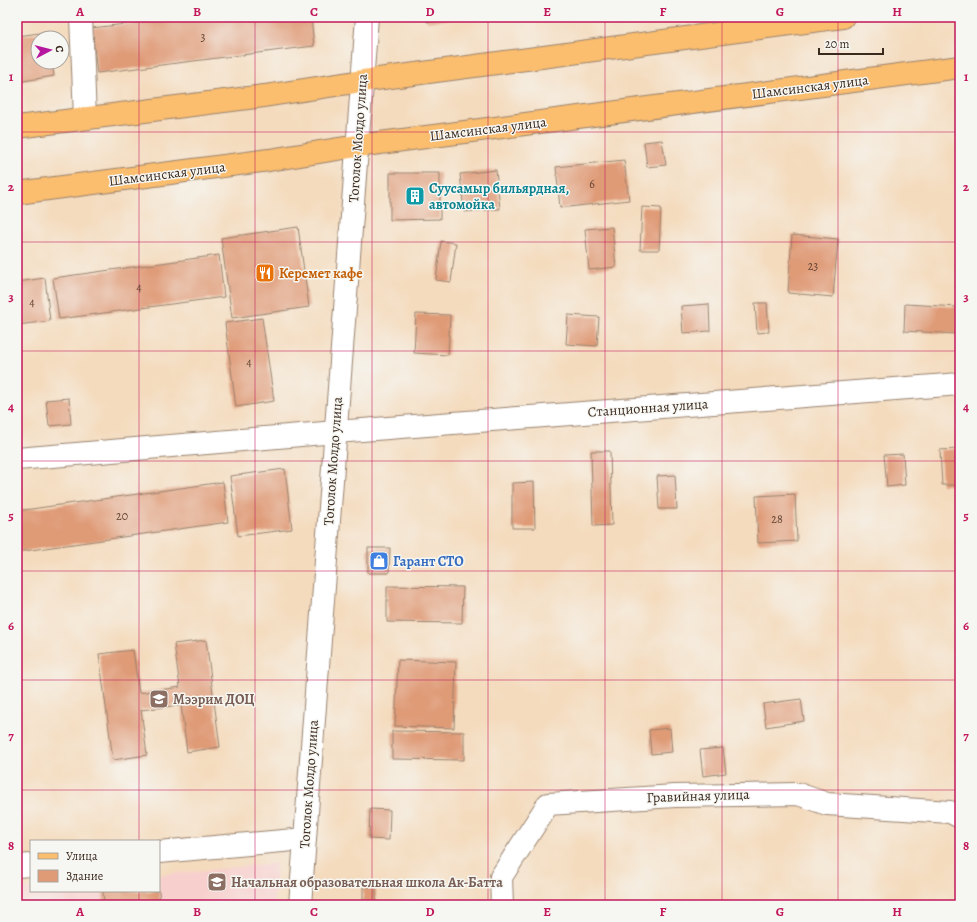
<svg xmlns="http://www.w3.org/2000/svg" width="977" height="922" viewBox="0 0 977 922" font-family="Alegreya,serif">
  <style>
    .built { fill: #f7d0cd }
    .building { fill: #df9a76 }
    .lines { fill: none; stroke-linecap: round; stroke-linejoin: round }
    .minor-casing { stroke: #98826e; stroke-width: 24 }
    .major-casing { stroke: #98826e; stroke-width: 24 }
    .minor { stroke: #fff; stroke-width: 22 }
    .major { stroke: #fbbd6e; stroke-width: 22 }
    .grid { fill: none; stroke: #c2185b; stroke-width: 1; stroke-opacity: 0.55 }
    .labels { text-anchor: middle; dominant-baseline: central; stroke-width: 3; stroke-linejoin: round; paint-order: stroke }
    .number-label { font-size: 12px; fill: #644634 }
    .street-label { font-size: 14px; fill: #3b2a1e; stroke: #f6f6f2 }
    .culture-label { font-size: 14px; font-weight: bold; fill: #0d838f; stroke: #f6f6f2; text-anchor: start }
    .food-label { font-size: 14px; font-weight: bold; fill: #c56008; stroke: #f6f6f2; text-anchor: start }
    .shop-label { font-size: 14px; font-weight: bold; fill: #366cbe; stroke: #f6f6f2; text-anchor: start }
    .education-label { font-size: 14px; font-weight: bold; fill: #785e54; stroke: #f6f6f2; text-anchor: start }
    .neatline { fill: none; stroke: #c2185b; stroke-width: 1.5 }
    .grid-label { font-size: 13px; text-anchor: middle; font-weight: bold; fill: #c2185b }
  </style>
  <rect width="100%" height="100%" fill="#f6f6f2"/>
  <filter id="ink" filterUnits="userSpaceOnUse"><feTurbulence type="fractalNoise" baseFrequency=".025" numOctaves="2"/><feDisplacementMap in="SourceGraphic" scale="8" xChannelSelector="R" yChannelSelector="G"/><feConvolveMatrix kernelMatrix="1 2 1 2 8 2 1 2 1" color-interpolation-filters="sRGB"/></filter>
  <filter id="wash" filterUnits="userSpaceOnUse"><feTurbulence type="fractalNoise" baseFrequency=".012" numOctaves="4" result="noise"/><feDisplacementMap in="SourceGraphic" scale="16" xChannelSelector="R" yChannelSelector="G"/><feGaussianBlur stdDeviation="0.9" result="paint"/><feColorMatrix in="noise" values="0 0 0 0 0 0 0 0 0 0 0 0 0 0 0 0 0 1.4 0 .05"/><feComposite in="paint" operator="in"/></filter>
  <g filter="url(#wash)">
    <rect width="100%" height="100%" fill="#f4dbbe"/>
    <!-- built -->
    <polygon class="built" points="276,863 274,905 17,905 17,890 31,889 31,891 159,891 159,875"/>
    <g id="blocks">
      <!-- building -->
      <g class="building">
        <polygon points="184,17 311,17 314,46 97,73 92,28"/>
        <polygon points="427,17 460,17 460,18 427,22"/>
        <polygon points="48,32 49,38 38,38 38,62 52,62 54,76 17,82 17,36"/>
        <polygon points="662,140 666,165 647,167 644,142"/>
        <polygon points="624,160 629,200 560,208 556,167"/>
        <polygon points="496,170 500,209 464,212 460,174"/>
        <polygon points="390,173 440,173 440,219 390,220"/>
        <polygon points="642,207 661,208 659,250 640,250"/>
        <polygon points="298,227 309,307 232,318 221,238"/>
        <polygon points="612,227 616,267 589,270 585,229"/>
        <polygon points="792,235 838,239 833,297 788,293"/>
        <polygon points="441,241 456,243 451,282 436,280"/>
        <polygon points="219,255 224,297 59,319 53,278"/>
        <polygon points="45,278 50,321 17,325 17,282"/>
        <polygon points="755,303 767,303 769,332 757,333"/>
        <polygon points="709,304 710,331 683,333 681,306"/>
        <polygon points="905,304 958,307 957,334 904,331"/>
        <polygon points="416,314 450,315 448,355 414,353"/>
        <polygon points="568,315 599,317 597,346 566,344"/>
        <polygon points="262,318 274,401 236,407 225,323"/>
        <polygon points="69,398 71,424 49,426 46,400"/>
        <polygon points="957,449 958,485 942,485 940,450"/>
        <polygon points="591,451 610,451 612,525 593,526"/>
        <polygon points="903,454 905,485 887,487 884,455"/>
        <polygon points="285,469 292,529 238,536 230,476"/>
        <polygon points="675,475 677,509 659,509 657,476"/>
        <polygon points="223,482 228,522 17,552 17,511"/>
        <polygon points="534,482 535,528 512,528 512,483"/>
        <polygon points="795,494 797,541 758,543 756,496"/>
        <polygon points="368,548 390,548 389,573 368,573"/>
        <polygon points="387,586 463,587 462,623 387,622"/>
        <polygon points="206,640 220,747 187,752 181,705 141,710 147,755 113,760 99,654 133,650 139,693 180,687 174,644"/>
        <polygon points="398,660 456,662 454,728 395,726"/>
        <polygon points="801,699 804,721 766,727 763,704"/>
        <polygon points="670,728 672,752 651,754 649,730"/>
        <polygon points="392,731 464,732 464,760 392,759"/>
        <polygon points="723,748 726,773 703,776 700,750"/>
        <polygon points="370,809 390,810 389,840 369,839"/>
        <rect x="363" y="887" width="13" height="18"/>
        <polygon points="103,891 159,891 160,903 141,905 104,905"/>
      </g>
    </g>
  </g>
  <g filter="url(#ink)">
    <use href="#blocks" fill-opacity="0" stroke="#98826e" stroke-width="1"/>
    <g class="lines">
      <!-- minor casing -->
      <g class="minor-casing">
        <g id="minor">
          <polyline points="81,17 85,118"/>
          <polyline points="17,459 336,432 960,384"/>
          <polyline points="159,852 305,839"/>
          <polyline points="17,866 31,865"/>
          <polyline points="300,905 367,17"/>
          <polyline points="502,905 501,877 548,804 675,796 798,794 827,804 950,812 960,817"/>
        </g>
      </g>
      <!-- major casing -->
      <g class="major-casing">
        <g id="major">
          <polyline points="17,127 264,96 362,81 843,17"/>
          <polyline points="17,193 269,160 357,146 960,67"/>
        </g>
      </g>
      <!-- minor -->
      <use href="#minor" class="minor"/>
      <!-- major -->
      <use href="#major" class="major"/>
    </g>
  </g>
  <!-- grid -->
  <path class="grid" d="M139,17V841M255,17V905M372,17V905M488,17V905M605,17V905M722,17V905M838,17V905M17,132H960M17,242H960M17,351H960M17,461H960M17,571H960M17,680H960M17,790H960M139,891V905"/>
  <!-- icons -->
  <defs>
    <g id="building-square" transform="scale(1)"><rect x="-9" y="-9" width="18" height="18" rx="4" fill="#0f9aa8" stroke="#f6f6f2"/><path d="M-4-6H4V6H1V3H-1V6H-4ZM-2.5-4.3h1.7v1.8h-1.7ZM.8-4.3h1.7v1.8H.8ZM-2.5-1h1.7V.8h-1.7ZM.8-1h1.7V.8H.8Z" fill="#fff"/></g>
    <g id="restaurant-square" transform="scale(1)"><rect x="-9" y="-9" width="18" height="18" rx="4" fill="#e8710a" stroke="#f6f6f2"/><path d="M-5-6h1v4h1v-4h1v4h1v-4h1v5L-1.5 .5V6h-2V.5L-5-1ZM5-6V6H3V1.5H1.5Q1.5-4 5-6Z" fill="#fff"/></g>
    <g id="shop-square" transform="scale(1)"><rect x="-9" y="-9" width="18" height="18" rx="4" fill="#3f7fe0" stroke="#f6f6f2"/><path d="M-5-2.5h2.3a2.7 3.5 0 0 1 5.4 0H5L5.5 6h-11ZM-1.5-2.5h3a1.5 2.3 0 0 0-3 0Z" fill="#fff"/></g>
    <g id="school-square" transform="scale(1)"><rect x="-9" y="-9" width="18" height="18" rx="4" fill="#8d6e63" stroke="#f6f6f2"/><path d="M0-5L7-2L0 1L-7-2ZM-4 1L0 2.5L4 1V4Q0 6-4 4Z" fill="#fff"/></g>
  </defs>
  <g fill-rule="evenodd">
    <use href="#building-square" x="415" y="196"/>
    <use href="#restaurant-square" x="265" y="273"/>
    <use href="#shop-square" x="379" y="561"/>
    <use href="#school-square" x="159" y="699"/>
    <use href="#school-square" x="217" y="882"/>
  </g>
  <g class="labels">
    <!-- number labels -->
    <g class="number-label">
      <text x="203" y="37">3</text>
      <text x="592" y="184">6</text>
      <text x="813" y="266">23</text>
      <text x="139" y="287">4</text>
      <text x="32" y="302">4</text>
      <text x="249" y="362">4</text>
      <text x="122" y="516">20</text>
      <text x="777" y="519">28</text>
    </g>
    <!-- street labels -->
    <g class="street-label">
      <text transform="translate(810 87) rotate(-7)">Шамсинская улица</text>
      <text transform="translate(488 129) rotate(-7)">Шамсинская улица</text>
      <text transform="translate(358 138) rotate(-86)">Тоголок Молдо улица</text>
      <text transform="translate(167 174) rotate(-7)">Шамсинская улица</text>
      <text transform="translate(648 408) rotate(-4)">Станционная улица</text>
      <text transform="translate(333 461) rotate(-86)">Тоголок Молдо улица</text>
      <text transform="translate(309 784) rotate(-86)">Тоголок Молдо улица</text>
      <text transform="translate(698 796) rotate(-2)">Гравийная улица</text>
    </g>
    <!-- culture labels -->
    <g class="culture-label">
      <text x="429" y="188">Суусамыр бильярдная,<tspan x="429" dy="16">автомойка</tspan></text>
    </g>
    <!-- food labels -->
    <g class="food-label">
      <text x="279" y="273">Керемет кафе</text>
    </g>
    <!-- shop labels -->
    <g class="shop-label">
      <text x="393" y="561">Гарант СТО</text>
    </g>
    <!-- education labels -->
    <g class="education-label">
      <text x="173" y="699">Мээрим ДОЦ</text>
      <text x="231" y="882">Начальная образовательная школа Ак-Батта</text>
    </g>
  </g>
  <!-- margin -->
  <rect width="977" height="922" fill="none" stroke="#f6f6f2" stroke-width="44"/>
  <!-- legend -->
  <rect x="30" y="840" width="130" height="52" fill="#f6f6f2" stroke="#aba49d"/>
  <rect x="38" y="853" width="20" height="6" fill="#fbbd6e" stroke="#aba49d"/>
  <text x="66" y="860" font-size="12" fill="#3b2a1e">Улица</text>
  <rect x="38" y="870" width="20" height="12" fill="#df9a76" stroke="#aba49d"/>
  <text x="66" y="880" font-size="12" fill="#3b2a1e">Здание</text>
  <!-- north arrow -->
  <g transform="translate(50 50) rotate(83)"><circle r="19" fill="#f6f6f2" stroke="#aba49d"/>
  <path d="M0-3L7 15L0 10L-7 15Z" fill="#b5179e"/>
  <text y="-6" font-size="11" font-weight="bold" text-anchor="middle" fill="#3b2a1e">С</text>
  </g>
  <!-- scale -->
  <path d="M819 48v6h64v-6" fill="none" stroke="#3b2a1e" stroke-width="2"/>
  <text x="825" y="48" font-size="12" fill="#3b2a1e" stroke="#f6f6f2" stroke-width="3" paint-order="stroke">20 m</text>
  <rect x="22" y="22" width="933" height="878" class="neatline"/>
  <g class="grid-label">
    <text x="80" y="16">A</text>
    <text x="197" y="16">B</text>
    <text x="314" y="16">C</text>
    <text x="430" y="16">D</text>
    <text x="547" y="16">E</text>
    <text x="663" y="16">F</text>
    <text x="780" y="16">G</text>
    <text x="897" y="16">H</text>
    <text x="11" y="81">1</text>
    <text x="966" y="81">1</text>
    <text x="11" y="191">2</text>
    <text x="966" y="191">2</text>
    <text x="11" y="301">3</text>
    <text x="966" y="301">3</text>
    <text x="11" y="411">4</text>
    <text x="966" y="411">4</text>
    <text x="11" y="520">5</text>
    <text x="966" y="520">5</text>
    <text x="11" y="630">6</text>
    <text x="966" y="630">6</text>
    <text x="11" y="740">7</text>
    <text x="966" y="740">7</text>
    <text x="11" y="850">8</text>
    <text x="966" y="850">8</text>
    <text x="80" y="916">A</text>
    <text x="197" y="916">B</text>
    <text x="314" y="916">C</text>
    <text x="430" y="916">D</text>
    <text x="547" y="916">E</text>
    <text x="663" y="916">F</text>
    <text x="780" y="916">G</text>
    <text x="897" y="916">H</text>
  </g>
</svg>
